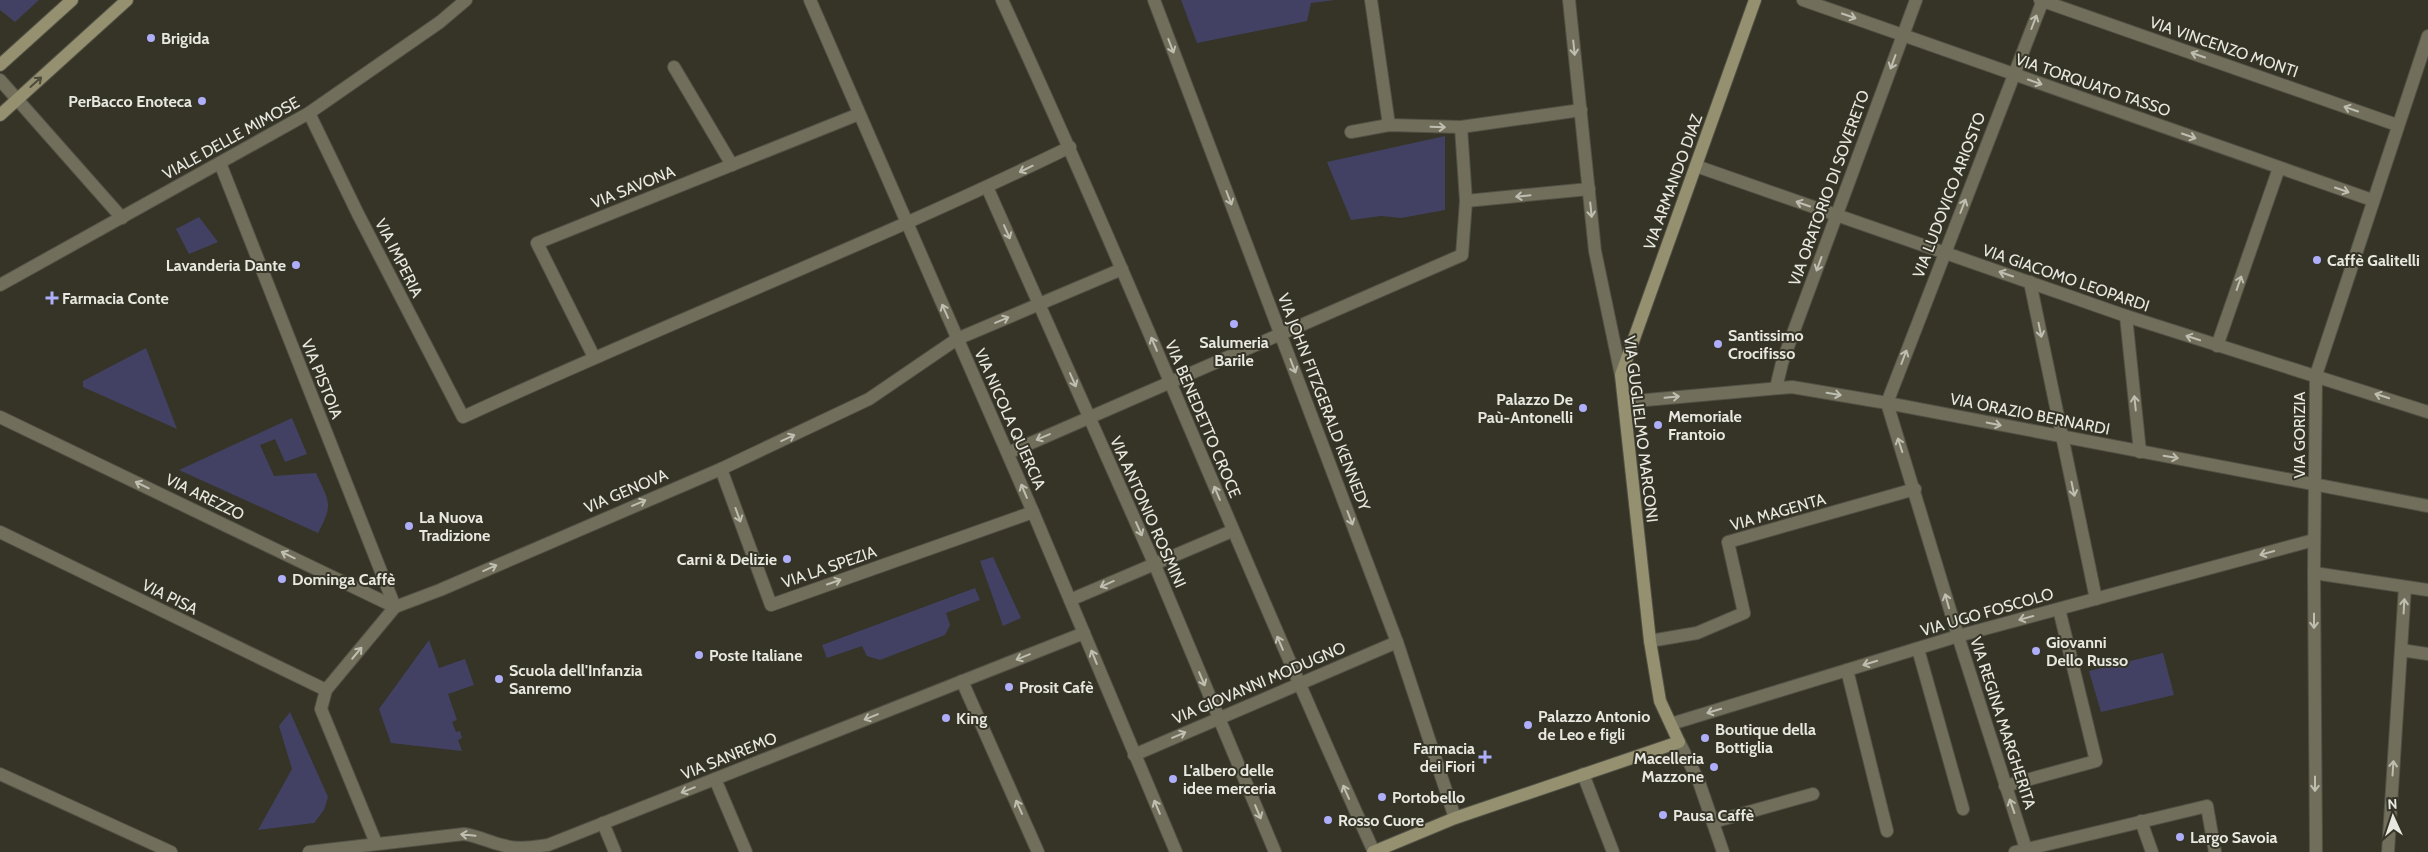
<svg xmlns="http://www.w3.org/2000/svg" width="2428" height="852" viewBox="0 0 2428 852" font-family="Cabin,sans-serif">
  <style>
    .green { fill: #424163 }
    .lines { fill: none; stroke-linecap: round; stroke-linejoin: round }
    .street-casing { stroke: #525145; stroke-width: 14 }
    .secondary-casing { stroke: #525145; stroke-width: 14 }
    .street { stroke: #716f5b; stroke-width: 12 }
    .secondary { stroke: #949070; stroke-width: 12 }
    .oneway { stroke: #bebeb1 }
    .oneway2 { stroke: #4d4b39 }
    .poi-dot { fill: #afaefa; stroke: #353427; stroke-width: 2 }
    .labels { text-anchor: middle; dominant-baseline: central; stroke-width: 4; stroke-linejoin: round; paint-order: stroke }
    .poi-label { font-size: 16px; font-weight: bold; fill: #e8e8e0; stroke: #353427; text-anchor: start }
    .street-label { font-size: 16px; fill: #e8e8e0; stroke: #353427 }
  </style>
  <rect width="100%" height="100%" fill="#353427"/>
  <!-- green -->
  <g class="green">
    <polygon points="0,0 39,0 15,22 0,10"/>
    <polygon points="1181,0 1335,0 1311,3 1307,21 1197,43"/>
    <polygon points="1445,136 1445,210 1401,218 1381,216 1351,220 1327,162"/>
    <polygon points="199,217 218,242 189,254 176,229"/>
    <polygon points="146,348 177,429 83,387 83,381"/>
    <path d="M292,418L307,454L285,462L275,439L260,445L274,476L316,473C329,502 334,503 318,533L179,470Z"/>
    <polygon points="993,557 1021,618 1003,626 980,561"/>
    <polygon points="975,588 980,600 946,613 950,625 945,635 880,660 867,656 862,646 827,658 822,645"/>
    <polygon points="429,640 439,668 465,659 474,685 448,694 457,720 452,722 456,732 460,731 462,738 458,740 462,751 391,743 379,709"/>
    <polygon points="2163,653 2174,695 2101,712 2089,671"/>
    <polygon points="290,712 328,797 324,810 314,823 258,830 292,769 279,726"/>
  </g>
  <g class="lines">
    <!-- street casing -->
    <g class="street-casing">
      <g id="street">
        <polyline points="810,0 1033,512 1176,852"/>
        <path d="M1002,0C1132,281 1246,570 1374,852"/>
        <polyline points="1154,0 1397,642 1455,818"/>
        <polyline points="1371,0 1389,125"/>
        <polyline points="1569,0 1595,251 1621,375"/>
        <polyline points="1803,0 2372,200"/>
        <polyline points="2040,0 2397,125"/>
        <polyline points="674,67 732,165"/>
        <polyline points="0,80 122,218"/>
        <path d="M309,113L358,214L463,417C664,324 871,244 1070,147"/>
        <polyline points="1351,132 1389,125 1461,127 1581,110"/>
        <polyline points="220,163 395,607"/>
        <polyline points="1696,166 2126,316 2428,412"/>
        <polyline points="987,187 1154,563 1275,852"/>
        <polyline points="1466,201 1589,189"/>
        <polyline points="2030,282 2096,599"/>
        <polyline points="0,285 309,113 440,22 466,0"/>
        <polyline points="2126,316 2140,452"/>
        <polyline points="2217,346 2279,168"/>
        <polyline points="594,357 537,243 859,114"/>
        <polyline points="1776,388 1782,363 1916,0"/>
        <polyline points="1624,402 1792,387 1887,403 2428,506"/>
        <polyline points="0,417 395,607"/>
        <polyline points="1008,453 1462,255 1466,201 1461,127"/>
        <polyline points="721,469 771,605 1033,512"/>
        <polyline points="0,532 326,690"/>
        <polyline points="2314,573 2428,590"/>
        <polyline points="1070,600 1232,531"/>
        <polyline points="1650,641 1697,633 1744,613 1728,542 1915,489"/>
        <polyline points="1918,649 1963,809"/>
        <polyline points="2401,650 2428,654"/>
        <polyline points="1847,670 1887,831"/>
        <polyline points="962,681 1038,852"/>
        <polyline points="1671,724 1958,636 2314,540"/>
        <polyline points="1679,742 1699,782 1723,852"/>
        <polyline points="1134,755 1397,642"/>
        <polyline points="0,774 171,852"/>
        <polyline points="1583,774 1613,852"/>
        <polyline points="715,779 746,852"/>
        <polyline points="2005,786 2096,761 2059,609"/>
        <polyline points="2141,821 2152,852"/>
        <polyline points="1713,822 1813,794"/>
        <polyline points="603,823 615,852"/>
        <polyline points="376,843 321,709 326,690 395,607 440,590 721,469 869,399 957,339 1122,269"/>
        <path d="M309,852L464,834C478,836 489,842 502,845C517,850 533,847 548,845L1084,633"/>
        <polyline points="2015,852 2207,806 2215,852"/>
        <polyline points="2027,852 1958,636 1887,403 2043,0"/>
        <polyline points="2316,852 2314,573 2316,375 2428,36"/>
        <polyline points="2388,852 2405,587"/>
      </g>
    </g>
    <!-- secondary casing -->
    <g class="secondary-casing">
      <g id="secondary">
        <polyline points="0,65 72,0"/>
        <polyline points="0,115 127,0"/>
        <polyline points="1373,852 1455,818 1679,742 1660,701 1650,641 1621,375 1755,0"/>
      </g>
    </g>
    <!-- street -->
    <use href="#street" class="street"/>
    <!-- secondary -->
    <use href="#secondary" class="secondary"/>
  </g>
  <!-- one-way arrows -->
  <defs><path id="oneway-shaft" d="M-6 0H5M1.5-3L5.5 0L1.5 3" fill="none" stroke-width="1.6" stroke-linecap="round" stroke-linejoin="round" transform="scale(1.25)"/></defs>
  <g class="oneway">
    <use href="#oneway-shaft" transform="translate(1849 16) rotate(19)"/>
    <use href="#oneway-shaft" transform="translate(2034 22) rotate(-69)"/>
    <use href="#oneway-shaft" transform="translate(1171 46) rotate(69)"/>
    <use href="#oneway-shaft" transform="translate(1574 48) rotate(84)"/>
    <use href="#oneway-shaft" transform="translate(2198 55) rotate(-161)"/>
    <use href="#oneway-shaft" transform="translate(1893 62) rotate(110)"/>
    <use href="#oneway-shaft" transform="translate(2035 82) rotate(19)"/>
    <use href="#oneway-shaft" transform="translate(2351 109) rotate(-161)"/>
    <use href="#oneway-shaft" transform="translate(1438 127) rotate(2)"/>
    <use href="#oneway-shaft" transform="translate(2189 136) rotate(19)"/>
    <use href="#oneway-shaft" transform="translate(1026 169) rotate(154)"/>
    <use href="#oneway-shaft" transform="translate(2342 190) rotate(19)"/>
    <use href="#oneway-shaft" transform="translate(1523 196) rotate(174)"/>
    <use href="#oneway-shaft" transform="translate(1229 198) rotate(69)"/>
    <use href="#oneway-shaft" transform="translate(1803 204) rotate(-161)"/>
    <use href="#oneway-shaft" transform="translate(1963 206) rotate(-69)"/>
    <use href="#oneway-shaft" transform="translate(1591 210) rotate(84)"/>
    <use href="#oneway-shaft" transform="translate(1007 232) rotate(66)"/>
    <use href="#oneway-shaft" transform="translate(1819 264) rotate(110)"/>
    <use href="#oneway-shaft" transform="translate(2006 274) rotate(-161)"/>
    <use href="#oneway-shaft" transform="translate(2239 283) rotate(-71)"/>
    <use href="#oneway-shaft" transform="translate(945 311) rotate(-114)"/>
    <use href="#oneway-shaft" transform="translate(1002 320) rotate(-23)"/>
    <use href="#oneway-shaft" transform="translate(2040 330) rotate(78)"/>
    <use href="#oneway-shaft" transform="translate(2193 338) rotate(-162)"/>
    <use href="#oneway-shaft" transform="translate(1154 344) rotate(-113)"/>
    <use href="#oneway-shaft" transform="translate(1904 357) rotate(-69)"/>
    <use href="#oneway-shaft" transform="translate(1293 366) rotate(69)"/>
    <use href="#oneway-shaft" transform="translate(1073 380) rotate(66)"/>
    <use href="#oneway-shaft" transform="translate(1834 394) rotate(9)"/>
    <use href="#oneway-shaft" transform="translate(2382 396) rotate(-162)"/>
    <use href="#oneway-shaft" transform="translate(1672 397) rotate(-5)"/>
    <use href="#oneway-shaft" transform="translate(2135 403) rotate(-96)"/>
    <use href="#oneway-shaft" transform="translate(1994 424) rotate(11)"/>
    <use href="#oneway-shaft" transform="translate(1043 437) rotate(157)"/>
    <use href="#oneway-shaft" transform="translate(788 438) rotate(-25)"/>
    <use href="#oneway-shaft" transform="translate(1900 445) rotate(-108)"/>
    <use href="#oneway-shaft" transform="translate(2171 457) rotate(10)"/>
    <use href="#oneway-shaft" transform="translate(142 485) rotate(-154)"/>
    <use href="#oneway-shaft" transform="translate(2073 489) rotate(78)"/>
    <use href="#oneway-shaft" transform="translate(1024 491) rotate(-113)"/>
    <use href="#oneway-shaft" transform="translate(1217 493) rotate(-113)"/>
    <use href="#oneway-shaft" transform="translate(639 503) rotate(-23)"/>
    <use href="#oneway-shaft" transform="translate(738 515) rotate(70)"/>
    <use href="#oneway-shaft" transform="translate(1350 518) rotate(69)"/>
    <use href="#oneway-shaft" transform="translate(1139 529) rotate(66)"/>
    <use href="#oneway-shaft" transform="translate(2267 553) rotate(165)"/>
    <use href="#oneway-shaft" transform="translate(288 555) rotate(-154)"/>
    <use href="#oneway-shaft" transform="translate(490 568) rotate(-24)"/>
    <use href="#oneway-shaft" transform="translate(834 582) rotate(-19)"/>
    <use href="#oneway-shaft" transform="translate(1107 584) rotate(156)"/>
    <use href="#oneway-shaft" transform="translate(1947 601) rotate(-106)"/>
    <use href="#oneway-shaft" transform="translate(2404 606) rotate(-87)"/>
    <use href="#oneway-shaft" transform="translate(2026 618) rotate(165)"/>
    <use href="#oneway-shaft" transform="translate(2314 621) rotate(90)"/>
    <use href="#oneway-shaft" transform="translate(1280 643) rotate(-113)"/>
    <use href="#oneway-shaft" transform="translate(357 653) rotate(-50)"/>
    <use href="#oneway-shaft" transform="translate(1023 657) rotate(158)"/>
    <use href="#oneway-shaft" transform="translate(1094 657) rotate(-112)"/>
    <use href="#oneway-shaft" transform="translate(1870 663) rotate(163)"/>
    <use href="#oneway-shaft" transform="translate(1202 679) rotate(67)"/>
    <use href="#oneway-shaft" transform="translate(1714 711) rotate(163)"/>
    <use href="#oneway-shaft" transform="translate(871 717) rotate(158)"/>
    <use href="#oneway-shaft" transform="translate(1179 735) rotate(-23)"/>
    <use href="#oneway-shaft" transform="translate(2393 768) rotate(-86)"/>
    <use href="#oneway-shaft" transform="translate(2315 784) rotate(90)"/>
    <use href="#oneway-shaft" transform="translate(688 790) rotate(158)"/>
    <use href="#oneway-shaft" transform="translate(1346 792) rotate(-114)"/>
    <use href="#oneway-shaft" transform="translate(2012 806) rotate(-109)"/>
    <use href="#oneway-shaft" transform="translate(1019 807) rotate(-114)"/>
    <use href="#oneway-shaft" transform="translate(1157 807) rotate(-113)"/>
    <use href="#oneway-shaft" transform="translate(1258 812) rotate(67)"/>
    <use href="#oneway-shaft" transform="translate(468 835) rotate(-174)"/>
  </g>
  <use class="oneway2" href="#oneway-shaft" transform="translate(36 82) rotate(-42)"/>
  <!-- markers -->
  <g class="poi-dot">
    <circle cx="151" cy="38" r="5"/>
    <circle cx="202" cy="101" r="5"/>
    <circle cx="2317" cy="260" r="5"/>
    <circle cx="296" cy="265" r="5"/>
    <path d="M49.5 290.5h5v5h5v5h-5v5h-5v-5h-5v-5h5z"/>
    <circle cx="1234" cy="324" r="5"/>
    <circle cx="1718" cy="344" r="5"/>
    <circle cx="1583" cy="408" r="5"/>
    <circle cx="1658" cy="425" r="5"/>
    <circle cx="409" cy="526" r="5"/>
    <circle cx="787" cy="559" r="5"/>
    <circle cx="282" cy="579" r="5"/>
    <circle cx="2036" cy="651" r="5"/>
    <circle cx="699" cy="655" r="5"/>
    <circle cx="499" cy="679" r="5"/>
    <circle cx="1009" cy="687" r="5"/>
    <circle cx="946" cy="718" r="5"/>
    <circle cx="1528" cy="725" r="5"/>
    <circle cx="1705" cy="738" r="5"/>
    <path d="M1482.5 749.5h5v5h5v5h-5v5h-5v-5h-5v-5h5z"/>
    <circle cx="1714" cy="767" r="5"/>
    <circle cx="1173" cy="779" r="5"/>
    <circle cx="1382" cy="797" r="5"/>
    <circle cx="1663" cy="815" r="5"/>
    <circle cx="1328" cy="820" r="5"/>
    <circle cx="2180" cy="837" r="5"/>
  </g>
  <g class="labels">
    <!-- poi labels -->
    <g class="poi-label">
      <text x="161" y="38">Brigida</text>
      <text x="192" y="101" text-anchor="end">PerBacco Enoteca</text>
      <text x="2327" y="260">Caffè Galitelli</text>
      <text x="286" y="265" text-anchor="end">Lavanderia Dante</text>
      <text x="62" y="298">Farmacia Conte</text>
      <text x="1728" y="335">Santissimo<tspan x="1728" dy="18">Crocifisso</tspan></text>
      <text x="1234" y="342" text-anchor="middle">Salumeria<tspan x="1234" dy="18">Barile</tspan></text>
      <text x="1573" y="399" text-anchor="end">Palazzo De<tspan x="1573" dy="18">Paù-Antonelli</tspan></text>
      <text x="1668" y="416">Memoriale<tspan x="1668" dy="18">Frantoio</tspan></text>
      <text x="419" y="517">La Nuova<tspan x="419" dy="18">Tradizione</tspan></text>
      <text x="777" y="559" text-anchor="end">Carni &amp; Delizie</text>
      <text x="292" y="579">Dominga Caffè</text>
      <text x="2046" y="642">Giovanni<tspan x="2046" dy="18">Dello Russo</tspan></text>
      <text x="709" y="655">Poste Italiane</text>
      <text x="509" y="670">Scuola dell'Infanzia<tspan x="509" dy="18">Sanremo</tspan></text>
      <text x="1019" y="687">Prosit Cafè</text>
      <text x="1538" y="716">Palazzo Antonio<tspan x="1538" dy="18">de Leo e figli</tspan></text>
      <text x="956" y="718">King</text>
      <text x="1715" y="729">Boutique della<tspan x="1715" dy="18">Bottiglia</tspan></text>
      <text x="1475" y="748" text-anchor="end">Farmacia<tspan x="1475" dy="18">dei Fiori</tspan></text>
      <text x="1704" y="758" text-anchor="end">Macelleria<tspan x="1704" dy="18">Mazzone</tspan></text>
      <text x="1183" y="770">L'albero delle<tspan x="1183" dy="18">idee merceria</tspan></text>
      <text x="1392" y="797">Portobello</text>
      <text x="1673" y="815">Pausa Caffè</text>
      <text x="1338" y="820">Rosso Cuore</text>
      <text x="2190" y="837">Largo Savoia</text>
    </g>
    <!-- street labels -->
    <g class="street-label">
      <text transform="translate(2224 47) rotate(19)">VIA VINCENZO MONTI</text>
      <text transform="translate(2093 85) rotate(19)">VIA TORQUATO TASSO</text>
      <text transform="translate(231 138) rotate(-29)">VIALE DELLE MIMOSE</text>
      <text transform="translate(1673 182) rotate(-70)">VIA ARMANDO DIAZ</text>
      <text transform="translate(633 187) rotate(-22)">VIA SAVONA</text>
      <text transform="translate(1829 188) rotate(-70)">VIA ORATORIO DI SOVERETO</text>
      <text transform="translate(1949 195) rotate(-69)">VIA LUDOVICO ARIOSTO</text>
      <text transform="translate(399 258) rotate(63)">VIA IMPERIA</text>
      <text transform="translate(2066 278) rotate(19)">VIA GIACOMO LEOPARDI</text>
      <text transform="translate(322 379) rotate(68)">VIA PISTOIA</text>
      <text transform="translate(1324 402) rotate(69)">VIA JOHN FITZGERALD KENNEDY</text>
      <text transform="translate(2030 414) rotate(11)">VIA ORAZIO BERNARDI</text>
      <text transform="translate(1010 419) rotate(66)">VIA NICOLA QUERCIA</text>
      <text transform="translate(1203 419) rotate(67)">VIA BENEDETTO CROCE</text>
      <text transform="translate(1641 429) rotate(83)">VIA GUGLIELMO MARCONI</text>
      <text transform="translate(2299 435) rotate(-90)">VIA GORIZIA</text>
      <text transform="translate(626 491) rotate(-23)">VIA GENOVA</text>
      <text transform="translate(205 497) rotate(26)">VIA AREZZO</text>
      <text transform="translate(1148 512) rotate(66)">VIA ANTONIO ROSMINI</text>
      <text transform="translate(1778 512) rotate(-16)">VIA MAGENTA</text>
      <text transform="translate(829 567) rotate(-19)">VIA LA SPEZIA</text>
      <text transform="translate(170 597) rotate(26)">VIA PISA</text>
      <text transform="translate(1987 612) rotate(-16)">VIA UGO FOSCOLO</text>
      <text transform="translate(1259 683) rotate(-23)">VIA GIOVANNI MODUGNO</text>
      <text transform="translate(2003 723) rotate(72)">VIA REGINA MARGHERITA</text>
      <text transform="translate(729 756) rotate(-22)">VIA SANREMO</text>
    </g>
  </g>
  <!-- north arrow -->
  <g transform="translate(2393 817) rotate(357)" stroke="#353427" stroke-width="4" paint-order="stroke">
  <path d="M0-4L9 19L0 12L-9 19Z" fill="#e8e8e0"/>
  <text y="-8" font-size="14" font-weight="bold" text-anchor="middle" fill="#e8e8e0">N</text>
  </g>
</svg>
